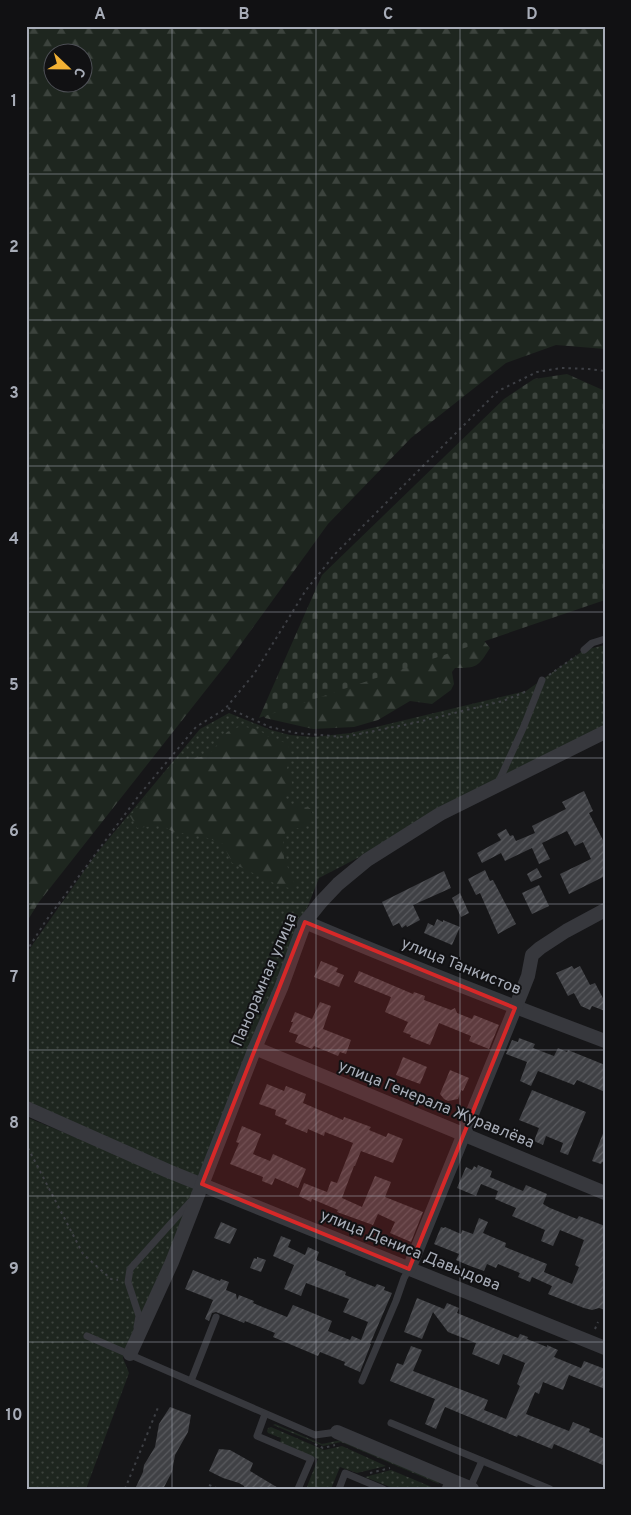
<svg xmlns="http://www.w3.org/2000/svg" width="631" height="1515" viewBox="0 0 631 1515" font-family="Overpass,sans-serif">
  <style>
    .grass { fill: url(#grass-dots) }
    .forest { fill: url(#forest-firs); fill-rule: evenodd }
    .cemetery { fill: url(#cemetery-stones) }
    .building { fill: url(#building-hatch) }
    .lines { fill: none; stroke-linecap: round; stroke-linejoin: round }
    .path { stroke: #3d3f44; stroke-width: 2; stroke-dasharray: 2.5 4; stroke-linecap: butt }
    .lane { stroke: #37383d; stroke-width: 7 }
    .street { stroke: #37383d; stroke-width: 14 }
    .marked { fill: #d62828; fill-opacity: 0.2; stroke: #d62828; stroke-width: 4; stroke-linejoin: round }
    .grid { fill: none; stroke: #a8adb8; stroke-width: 1; stroke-opacity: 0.55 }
    .labels { text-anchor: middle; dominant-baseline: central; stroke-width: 4; stroke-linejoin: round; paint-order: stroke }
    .street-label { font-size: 16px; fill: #a8adb8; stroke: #111113 }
    .neatline { fill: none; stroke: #a8adb8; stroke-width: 2 }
    .grid-label { font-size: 16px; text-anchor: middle; font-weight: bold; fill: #a8adb8 }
  </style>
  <defs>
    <pattern id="grass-dots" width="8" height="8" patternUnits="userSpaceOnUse" patternTransform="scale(1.25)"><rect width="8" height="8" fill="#1e261f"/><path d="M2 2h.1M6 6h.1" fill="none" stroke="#3c433d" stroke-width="1.8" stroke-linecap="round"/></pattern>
    <pattern id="forest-firs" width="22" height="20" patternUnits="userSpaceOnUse" patternTransform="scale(1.25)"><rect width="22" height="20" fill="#1e261f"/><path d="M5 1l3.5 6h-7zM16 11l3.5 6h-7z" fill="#3c433d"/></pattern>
    <pattern id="cemetery-stones" width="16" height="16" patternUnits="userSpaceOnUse" patternTransform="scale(1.25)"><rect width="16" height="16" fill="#1e261f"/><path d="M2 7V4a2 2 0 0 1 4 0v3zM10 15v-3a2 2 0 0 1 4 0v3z" fill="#3c433d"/></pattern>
    <pattern id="building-hatch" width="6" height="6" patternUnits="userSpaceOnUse" patternTransform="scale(1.25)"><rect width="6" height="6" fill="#404145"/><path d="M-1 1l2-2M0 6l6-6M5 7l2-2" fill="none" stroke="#595a5e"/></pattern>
  </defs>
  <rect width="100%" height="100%" fill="#161618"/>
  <!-- grass -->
  <g class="grass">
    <polygon points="605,645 605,730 319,878 199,1179 26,1108 26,954 96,854 200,729 229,713 271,730 290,735 313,737 351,733 526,691 584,650"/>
    <polygon points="26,1117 197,1187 168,1259 127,1344 123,1358 129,1373 86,1489 26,1489"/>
    <polygon points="275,1424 322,1444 341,1440 438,1482 439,1484 341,1442 323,1446 273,1425"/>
    <polygon points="271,1427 324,1450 342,1446 386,1466 357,1473 340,1467 331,1489 306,1489 318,1459 280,1443 281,1438 268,1433 267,1431 268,1428"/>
    <polygon points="391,1470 434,1488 434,1489 395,1489 365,1477"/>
  </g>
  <!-- forest -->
  <g class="forest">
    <path d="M26,26H605V349L556,345L506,363L411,438L328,524L228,662L39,902L26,923ZM52,52H82V82H52Z"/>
    <path d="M481,637L490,648C478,667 477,668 455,668L452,672L454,684L451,690L432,704L410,701L378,720L354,727L313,729L265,718L262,713Z"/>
    <polygon points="241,726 259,730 273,740 288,743 291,757 287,768 293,786 285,796 284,802 293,805 310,808 313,815 301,828 290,828 283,836 284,858 295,885 289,888 278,885 232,863 223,844 199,835 173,832 162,825 137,828 130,816 178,760 208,756 227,732"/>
  </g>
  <!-- cemetery -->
  <polygon class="cemetery" points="567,374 605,391 605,600 259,718 322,575 504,399 534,379"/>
  <!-- building -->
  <g class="building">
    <polygon points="584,791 593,811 589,813 605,844 605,876 569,894 560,874 591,859 583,842 575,846 567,831 542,843 550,859 539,864 532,848 505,861 501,853 482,863 477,853 501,840 497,834 506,829 510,836 513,835 516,841 535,833 532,826 566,809 562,802"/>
    <polygon points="537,868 542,877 531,882 527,874"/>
    <polygon points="485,870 490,881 493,880 516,924 498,934 480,893 476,895 468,879"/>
    <polygon points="444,871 451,888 413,905 420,920 407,927 406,925 402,928 399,923 393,926 382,902"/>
    <polygon points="539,885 549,906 532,914 522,893"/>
    <polygon points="460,893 469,913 461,917 452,898"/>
    <polygon points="437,919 443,922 443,920 460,927 452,945 424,933 428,923 434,926"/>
    <polygon points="321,961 338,968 336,972 344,975 339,987 314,977"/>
    <polygon points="572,966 574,969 580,966 590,985 595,983 605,1002 605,1011 592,1006 590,1010 581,1006 574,993 568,996 556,973"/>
    <polygon points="359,971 413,994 414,992 425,996 424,1000 451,1010 455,1008 457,1013 472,1019 474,1015 499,1025 489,1049 469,1041 471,1036 439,1023 430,1045 410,1037 411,1035 403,1032 408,1022 385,1012 391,997 354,982"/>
    <polygon points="320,1002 331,1006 323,1029 351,1040 346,1054 340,1052 338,1056 314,1046 312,1049 295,1042 298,1035 289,1032 293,1022 291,1022 295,1012 312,1019"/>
    <polygon points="519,1038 535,1044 533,1048 554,1056 558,1048 567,1052 568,1050 605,1065 605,1092 577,1080 574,1085 538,1071 531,1086 520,1081 527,1062 506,1054 512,1040 518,1042"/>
    <polygon points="403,1057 427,1067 420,1084 396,1075"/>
    <polygon points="450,1070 469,1078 463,1091 461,1090 458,1099 448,1101 444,1099 440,1094"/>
    <polygon points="267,1084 284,1091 286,1086 306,1094 303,1103 343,1120 344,1117 371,1127 369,1130 386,1137 388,1133 403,1139 393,1163 361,1151 355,1166 354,1166 342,1198 362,1207 375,1176 391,1182 385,1197 423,1212 411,1242 390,1233 395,1222 378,1214 373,1225 337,1212 338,1210 312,1199 311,1202 299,1196 304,1183 327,1192 331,1181 337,1183 353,1143 325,1132 324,1136 308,1129 307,1133 285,1124 287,1120 275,1115 276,1110 259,1104"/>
    <polygon points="532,1090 586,1112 568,1155 560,1152 563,1143 546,1136 543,1145 534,1141 539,1128 519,1120"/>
    <polygon points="242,1126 261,1134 253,1154 270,1161 273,1154 306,1169 298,1188 275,1178 272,1185 262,1181 263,1177 230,1164 239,1143 236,1142"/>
    <polygon points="604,1131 605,1163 602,1162 601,1164 592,1161"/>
    <polygon points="478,1165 492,1171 490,1177 523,1191 526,1185 547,1194 543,1204 550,1208 577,1219 579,1216 605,1226 605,1310 599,1308 592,1310 584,1308 548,1294 552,1286 532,1277 530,1282 518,1277 520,1273 498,1264 496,1268 487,1264 484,1271 470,1266 456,1260 459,1254 434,1244 441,1227 444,1228 445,1227 461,1234 462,1230 473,1234 479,1218 488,1222 483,1233 506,1243 505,1247 547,1264 544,1272 572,1284 579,1267 575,1265 584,1240 560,1230 553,1246 541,1241 545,1230 512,1216 516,1208 495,1199 498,1191 481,1184 476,1196 457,1188 466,1167 472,1170 474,1166 477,1168"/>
    <polygon points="221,1222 237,1229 230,1244 214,1238"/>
    <polygon points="281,1236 291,1240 288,1247 305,1255 308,1247 319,1252 316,1260 346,1272 345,1275 375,1287 377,1284 385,1287 384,1290 392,1293 370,1344 371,1344 360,1372 344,1365 345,1362 320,1352 318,1356 273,1337 275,1333 245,1321 244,1323 216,1312 212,1313 209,1321 205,1319 213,1300 185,1289 193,1270 220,1281 221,1279 229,1282 226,1290 236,1294 237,1300 239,1295 254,1301 253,1303 287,1317 293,1305 332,1321 328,1331 350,1340 352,1336 361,1340 368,1322 343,1312 349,1299 306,1283 301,1296 284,1289 294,1265 273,1256"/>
    <polygon points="257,1257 266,1260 261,1272 250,1268 254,1258 257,1259"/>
    <polygon points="417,1298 444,1309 447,1303 459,1308 457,1313 518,1338 520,1334 528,1337 527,1339 547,1347 547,1345 558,1350 554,1357 581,1368 584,1361 605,1369 605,1389 569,1375 563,1390 543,1382 539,1394 535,1392 526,1414 569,1431 573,1422 590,1429 589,1432 605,1439 605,1466 554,1444 552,1449 518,1435 517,1437 445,1407 436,1429 425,1424 435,1399 390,1381 397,1363 403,1365 411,1346 422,1350 413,1371 488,1400 484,1410 506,1419 520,1386 517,1384 525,1363 503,1354 499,1365 472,1354 476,1343 448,1332 433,1312 422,1339 404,1332"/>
    <polygon points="170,1407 191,1415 188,1432 175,1455 172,1472 163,1489 135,1489 143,1472 144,1465 155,1447 159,1424"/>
    <polygon points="219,1449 230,1450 253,1463 250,1471 280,1489 244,1489 244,1486 239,1483 223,1478 209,1471"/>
  </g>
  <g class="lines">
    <!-- path -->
    <g class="path">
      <polyline points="549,675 576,656"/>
      <polyline points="228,708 270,727 296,733 344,737 414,723 503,701 527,691"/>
      <polyline points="26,952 45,922 140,794 196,727 225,709 254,674 306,590 335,554 498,391 537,372 561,368 589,369 605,371"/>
      <polyline points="28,1122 28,1148 83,1254 111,1279 118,1280"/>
      <polyline points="595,1329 598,1322"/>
      <polyline points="315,1444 323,1448 335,1445"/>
      <polyline points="370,1473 390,1468"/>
      <polyline points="209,1485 219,1489"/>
      <polyline points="125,1489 159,1405"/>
    </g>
    <!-- lane -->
    <g class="lane">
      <polyline points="584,650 592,643 605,639"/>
      <polyline points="498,783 524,726 542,680"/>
      <polyline points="137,1327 139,1316 128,1282 130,1269 191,1201"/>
      <polyline points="87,1336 315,1435 337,1432"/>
      <polyline points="191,1381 216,1317"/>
      <polyline points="362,1381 396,1301 404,1278 409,1269"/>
      <polyline points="265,1414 257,1436 311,1459 298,1489"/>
      <polyline points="391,1423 550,1489"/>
      <polyline points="470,1488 482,1461"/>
      <polyline points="339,1489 345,1473 383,1489"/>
      <polyline points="445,1489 449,1479"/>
    </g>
    <!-- street -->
    <g class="street">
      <path d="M305,922C404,964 504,1003 605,1041"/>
      <polyline points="255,1048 605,1193"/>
      <polyline points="26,1108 168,1171 605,1348"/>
      <polyline points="409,1269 522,991 528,976 532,955 540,948 566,931 605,910"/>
      <polyline points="130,1354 172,1262 255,1048 281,988 305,922 321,902 338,884 367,860 440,814 605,732"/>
      <polyline points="337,1432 472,1489"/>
    </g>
  </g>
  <!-- marked area -->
  <path class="marked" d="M305,922L515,1008L409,1269L202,1184Z"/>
  <!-- grid -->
  <path class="grid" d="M172,26V1489M316,26V1489M460,26V1489M26,174H605M26,320H605M26,466H605M26,612H605M26,758H605M26,904H605M26,1050H605M26,1196H605M26,1342H605"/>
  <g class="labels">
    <!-- street labels -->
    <g class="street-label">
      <text transform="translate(461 967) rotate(22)">улица Танкистов</text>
      <text transform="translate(265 980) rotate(-67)">Панорамная улица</text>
      <text transform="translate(436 1105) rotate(22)">улица Генерала Журавлёва</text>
      <text transform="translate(410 1251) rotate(22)">улица Дениса Давыдова</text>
    </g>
  </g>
  <!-- border -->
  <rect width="631" height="1515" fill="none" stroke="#111113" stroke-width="55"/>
  <!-- north arrow -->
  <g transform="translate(68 68) rotate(112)"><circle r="24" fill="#111113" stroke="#4d4f55"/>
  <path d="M0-4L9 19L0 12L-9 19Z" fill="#f2b134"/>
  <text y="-8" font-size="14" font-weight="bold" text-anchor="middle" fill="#a8adb8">С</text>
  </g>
  <rect x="28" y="28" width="576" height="1460" class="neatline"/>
  <g class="grid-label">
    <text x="100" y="19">A</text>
    <text x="244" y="19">B</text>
    <text x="388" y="19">C</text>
    <text x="532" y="19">D</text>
    <text x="14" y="106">1</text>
    <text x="14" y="252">2</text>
    <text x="14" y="398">3</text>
    <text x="14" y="544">4</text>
    <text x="14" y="690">5</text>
    <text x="14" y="836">6</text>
    <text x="14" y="982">7</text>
    <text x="14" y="1128">8</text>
    <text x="14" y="1274">9</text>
    <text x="14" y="1420">10</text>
  </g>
</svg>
